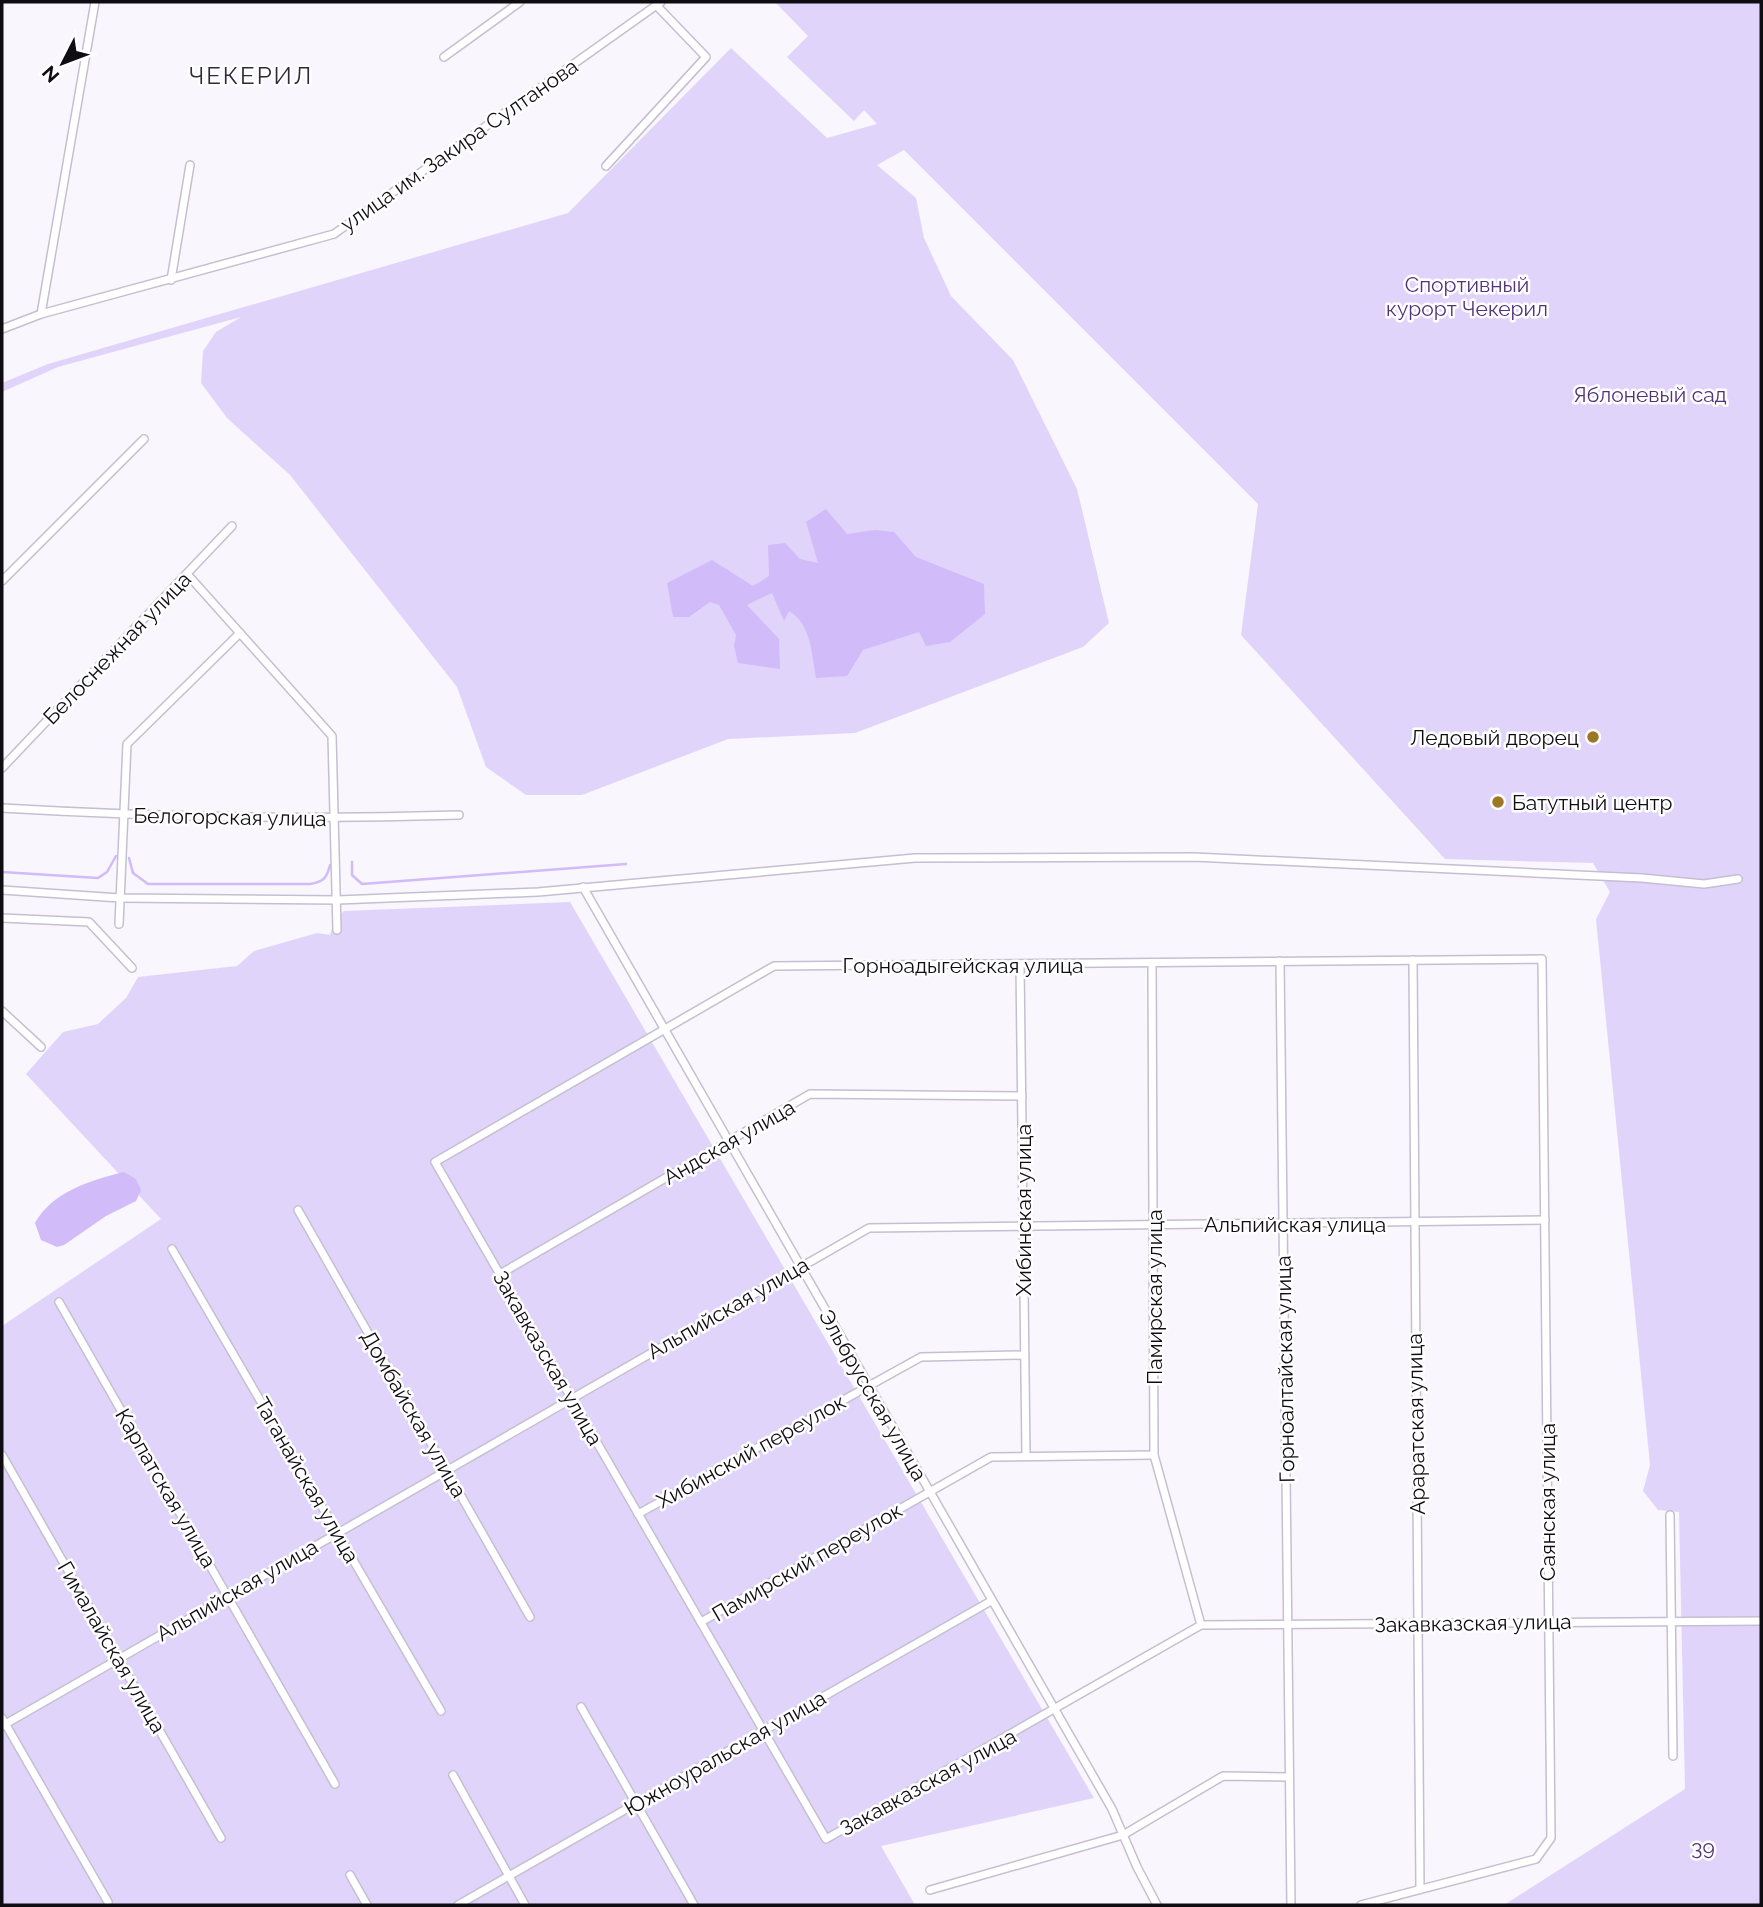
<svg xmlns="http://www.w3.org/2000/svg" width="1763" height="1907" viewBox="0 0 1763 1907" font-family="Raleway,sans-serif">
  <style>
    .green { fill: #e1d4fb }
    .water { fill: #d1bbf8 }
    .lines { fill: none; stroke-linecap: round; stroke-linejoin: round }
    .stream { stroke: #d1bbf8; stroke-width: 2.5 }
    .street-casing { stroke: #c5bfd1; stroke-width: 10 }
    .street { stroke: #fff; stroke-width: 7 }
    .poi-dot { fill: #9d7824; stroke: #fff; stroke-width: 2.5 }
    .labels { text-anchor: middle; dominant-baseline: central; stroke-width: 5; stroke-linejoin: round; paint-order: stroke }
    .street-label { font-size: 21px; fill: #0f0c12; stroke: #fff }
    .park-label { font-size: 21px; fill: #51337a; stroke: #fff }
    .poi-label { font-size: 21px; fill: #0f0c12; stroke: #fff; text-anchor: end }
    .quarter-label { font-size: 24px; letter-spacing: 2px; fill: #2e2a38; stroke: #fff }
  </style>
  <rect width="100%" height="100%" fill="#f9f6fe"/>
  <!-- green -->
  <g class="green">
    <polygon points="775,2 1761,2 1761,1905 1504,1905 1685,1789 1679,1512 1658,1510 1643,1491 1650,1465 1596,919 1610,892 1593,863 1445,859 1241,635 1258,504 904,150 877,165 916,198 924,238 951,296 1013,360 1077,489 1109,623 1083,647 855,733 728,739 582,795 526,795 486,767 457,687 290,475 227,418 201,383 203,351 216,332 241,317 58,367 2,392 2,383 48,364 568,213 731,48 827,138 877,124 864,110 854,121 787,57 808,36"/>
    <polygon points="570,902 1094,1798 881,1846 915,1905 2,1905 2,1326 161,1219 26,1074 63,1032 98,1024 126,998 138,977 237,966 254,951 317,933 330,935 335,919 344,911"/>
  </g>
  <!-- water -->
  <g class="water">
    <path d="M826,509L847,534L875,530L894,532L916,557L984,584L985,614L950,642L926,646L919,632L863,650L847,676L816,678C812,656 811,623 789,611L784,621L772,593L747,605L779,639L780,669L738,663L734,646L736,635L719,605L710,602L689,617H673L667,583L712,560L753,586L769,576L768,545L785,543L800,559L818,563L806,522Z"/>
    <path d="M124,1172L136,1179L141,1190L136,1201L106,1216L64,1245L57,1247L41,1240L35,1223C52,1192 91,1180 124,1172Z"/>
  </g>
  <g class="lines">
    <!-- stream -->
    <g class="stream">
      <path d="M129,858L133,873L148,884H310C323,882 327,878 330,865"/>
      <polyline points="352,862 352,875 362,884 626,864"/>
      <polyline points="2,872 98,878 107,872 116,856"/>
    </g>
    <!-- street casing -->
    <g class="street-casing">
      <g id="street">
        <polyline points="444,57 520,2"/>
        <polyline points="606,166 706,57 656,5"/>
        <polyline points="171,280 190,165"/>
        <polyline points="41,314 95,2"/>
        <polyline points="2,329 41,314 334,234 661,2"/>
        <polyline points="188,575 332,736 337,930"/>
        <polyline points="2,581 144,439"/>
        <polyline points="2,768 232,526"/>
        <path d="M2,808C154,817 306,820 459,815"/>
        <polyline points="583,887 1112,1809 1137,1867 1157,1905"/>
        <polyline points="2,890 120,898 338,900 538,892 915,858 1194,857 1642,878 1704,884 1738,879"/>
        <polyline points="2,918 89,922 132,968"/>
        <polyline points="119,924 127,744 240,633"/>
        <polyline points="1413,960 1420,1889"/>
        <polyline points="1280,961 1291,1905"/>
        <polyline points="1152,963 1154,1455 1201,1625"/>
        <polyline points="1020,965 1026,1455"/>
        <polyline points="2,1011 41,1047"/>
        <polyline points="298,1210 530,1617"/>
        <polyline points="172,1249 441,1711"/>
        <polyline points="500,1274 810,1094 1022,1096"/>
        <polyline points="59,1302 335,1784"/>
        <polyline points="2,1455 221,1838"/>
        <polyline points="638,1514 921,1357 1024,1355"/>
        <polyline points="1670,1515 1673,1756"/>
        <polyline points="701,1622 991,1457 1154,1455"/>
        <polyline points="581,1707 694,1905"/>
        <polyline points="2,1718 108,1902"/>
        <polyline points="2,1726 869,1228 1545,1220"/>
        <polyline points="453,1775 525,1905"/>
        <polyline points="350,1875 367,1905"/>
        <polyline points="930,1890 1123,1835 1223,1776 1288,1777"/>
        <polyline points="458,1905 991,1601"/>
        <polyline points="1361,1905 1536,1859 1551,1838 1542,959 774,966 435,1162 826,1839 1201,1625 1761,1621"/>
      </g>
    </g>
    <!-- street -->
    <use href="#street" class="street"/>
  </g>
  <!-- markers -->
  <g class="poi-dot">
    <circle cx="1593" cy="737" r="7"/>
    <circle cx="1498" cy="802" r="7"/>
  </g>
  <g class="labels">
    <!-- street labels -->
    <g class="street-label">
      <text transform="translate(459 145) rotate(-35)">улица им. Закира Султанова</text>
      <text transform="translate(117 648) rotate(-46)">Белоснежная улица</text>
      <text transform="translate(230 817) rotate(1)">Белогорская улица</text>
      <text x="963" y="965">Горноадыгейская улица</text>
      <text transform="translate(729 1142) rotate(-30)">Андская улица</text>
      <text transform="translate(1023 1210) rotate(-90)">Хибинская улица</text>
      <text x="1295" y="1224">Альпийская улица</text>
      <text transform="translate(1154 1297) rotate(-90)">Памирская улица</text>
      <text transform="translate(728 1308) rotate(-30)">Альпийская улица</text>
      <text transform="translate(548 1358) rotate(60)">Закавказская улица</text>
      <text transform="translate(1285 1369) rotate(-91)">Горноалтайская улица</text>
      <text transform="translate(873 1395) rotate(60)">Эльбрусская улица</text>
      <text transform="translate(414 1414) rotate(60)">Домбайская улица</text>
      <text transform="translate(1416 1424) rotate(-91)">Араратская улица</text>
      <text transform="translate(751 1451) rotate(-29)">Хибинский переулок</text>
      <text transform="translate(307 1480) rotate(60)">Таганайская улица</text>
      <text transform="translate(166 1488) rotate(60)">Карпатская улица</text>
      <text transform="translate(1547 1502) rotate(-90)">Саянская улица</text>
      <text transform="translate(807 1562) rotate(-30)">Памирский переулок</text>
      <text transform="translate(237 1590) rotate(-30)">Альпийская улица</text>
      <text transform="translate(1473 1623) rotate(-1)">Закавказская улица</text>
      <text transform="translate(112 1647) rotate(60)">Гималайская улица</text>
      <text transform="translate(725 1753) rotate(-30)">Южноуральская улица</text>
      <text transform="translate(928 1782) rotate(-29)">Закавказская улица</text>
    </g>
    <!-- park labels -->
    <g class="park-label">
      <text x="1467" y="284">Спортивный<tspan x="1467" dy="24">курорт Чекерил</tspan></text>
      <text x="1650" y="394">Яблоневый сад</text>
      <text x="1703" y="1847">39</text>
    </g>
    <!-- poi labels -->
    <g class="poi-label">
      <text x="1579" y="737">Ледовый дворец</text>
      <text x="1512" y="802" text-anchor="start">Батутный центр</text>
    </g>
    <!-- quarter labels -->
    <g class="quarter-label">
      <text x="251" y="75">ЧЕКЕРИЛ</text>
    </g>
  </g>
  <!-- border -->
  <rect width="1763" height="1907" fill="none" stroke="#0f0c12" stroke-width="7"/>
  <!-- north arrow -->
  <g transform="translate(63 63) rotate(228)" stroke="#ffffff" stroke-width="5" paint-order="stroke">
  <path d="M0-5L12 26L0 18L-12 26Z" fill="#0f0c12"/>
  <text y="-10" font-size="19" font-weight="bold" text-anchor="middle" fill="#0f0c12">N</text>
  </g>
</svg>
